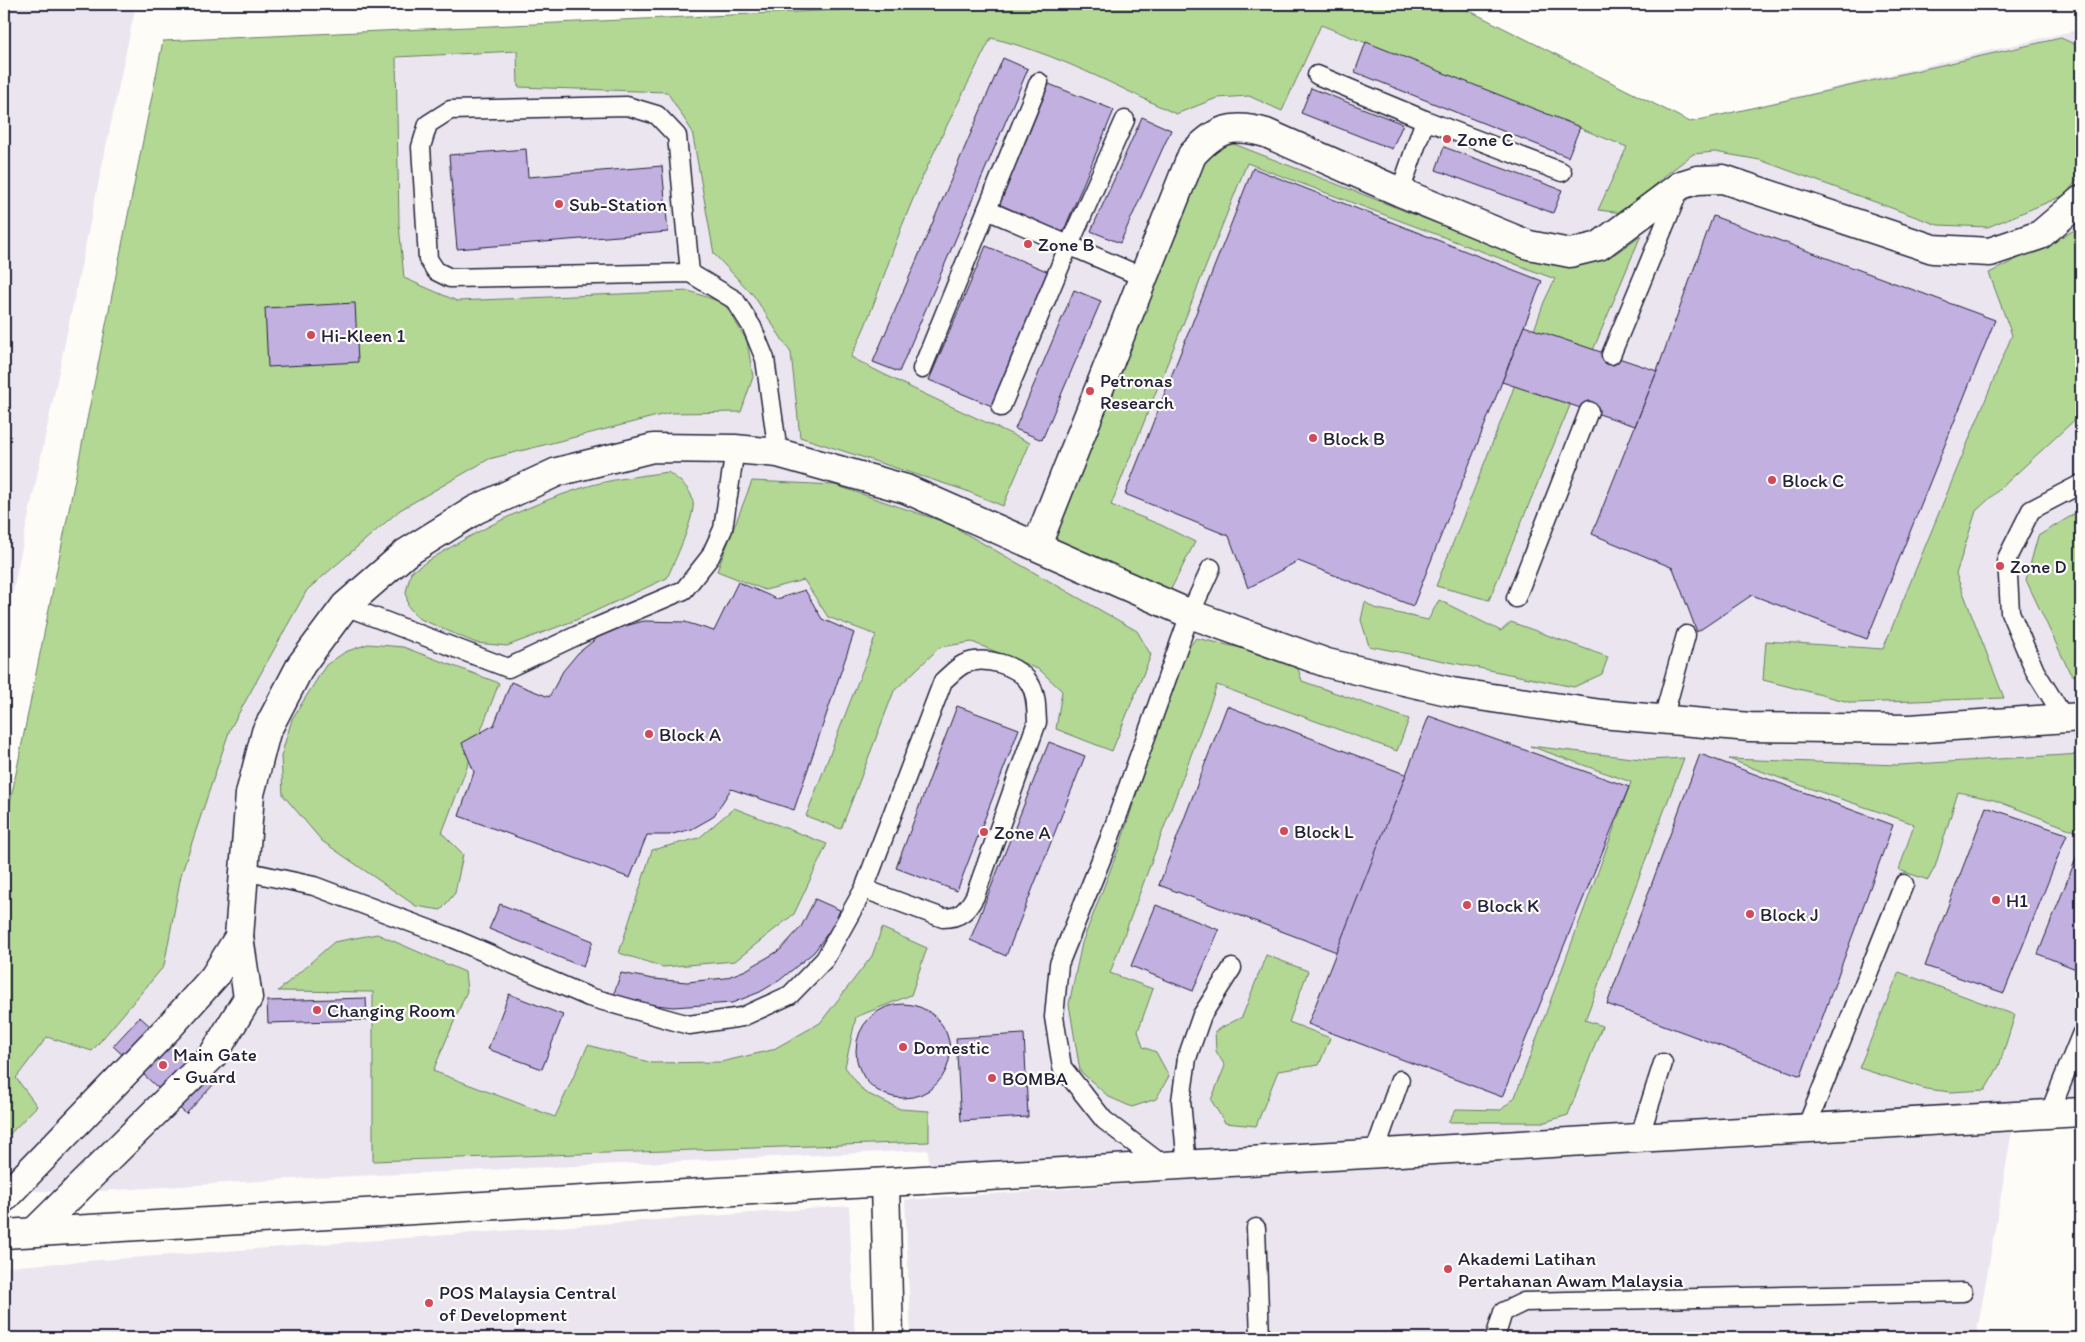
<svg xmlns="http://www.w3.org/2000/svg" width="2085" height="1342" viewBox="0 0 2085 1342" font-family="Itim,sans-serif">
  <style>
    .built { fill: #ebe5f0 }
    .green { fill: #b3d894; stroke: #6a7d68 }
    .building { fill: #c2b0e1; stroke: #22223b }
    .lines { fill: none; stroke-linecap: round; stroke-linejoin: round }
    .lane-casing { stroke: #22223b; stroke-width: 21 }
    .street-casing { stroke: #22223b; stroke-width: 31 }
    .lane { stroke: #fdfcf7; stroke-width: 18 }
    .street { stroke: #fdfcf7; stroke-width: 28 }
    .poi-dot { fill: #d1495b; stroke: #fdfcf7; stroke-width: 2 }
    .labels { text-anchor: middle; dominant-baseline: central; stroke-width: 4.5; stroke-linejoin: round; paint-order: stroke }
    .poi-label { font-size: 19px; fill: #22223b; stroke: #fdfcf7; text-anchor: start }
  </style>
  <rect width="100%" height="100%" fill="#fdfcf7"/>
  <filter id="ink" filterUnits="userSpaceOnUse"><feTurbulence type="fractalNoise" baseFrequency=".02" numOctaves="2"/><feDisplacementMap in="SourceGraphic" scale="10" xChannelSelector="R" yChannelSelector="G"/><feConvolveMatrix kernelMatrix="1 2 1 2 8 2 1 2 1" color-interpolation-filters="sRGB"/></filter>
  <g filter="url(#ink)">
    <!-- built -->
    <g class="built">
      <polygon points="4,4 136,4 4,633"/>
      <polygon points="944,4 1456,4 1690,122 2081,29 2081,1120 2013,1125 1976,1338 911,1338 905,1200 1333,1170 930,1179 928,1150 290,1179 85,1192 4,1190 4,863 395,31 712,17"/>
      <polygon points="849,1206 855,1338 4,1338 4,1267"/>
    </g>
    <!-- green -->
    <g class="green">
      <path d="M912,4H1456L1690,122L2061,38L2081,47V175L2065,195L1988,227L1938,225L1760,160L1715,152L1693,154L1657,182L1631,214L1598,210L1627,147L1321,25L1282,111L1249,96L1217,98L1176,114C1116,86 1056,53 991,38C960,99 927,162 902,226C885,270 872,315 851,357C909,389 970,414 1030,443L1003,506L964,490L800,437L791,353L754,296L714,254L692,131L667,92L518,87L517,51L396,57L399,224L404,278L457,301L689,291L724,303L747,341L753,377L741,412L669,413L489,459L400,510L307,590L230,729L181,875L164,966L92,1051L47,1037L16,1078L37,1106L4,1140V833L163,41L840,10Z"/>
      <polygon points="1229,142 1474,238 1526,255 1561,262 1615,254 1641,235 1489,600 1436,586 1510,398 1544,302 1555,279 1247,163 1111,505 1161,525 1195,542 1169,593 1049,541 1206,153"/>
      <polygon points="2081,227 2081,414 1976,511 1956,574 2004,698 1853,703 1763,680 1766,641 1883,649 2012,335 1989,273"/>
      <path d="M668,472C679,480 690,487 693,501C696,515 674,563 667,578L576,620L507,646L476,643L418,618L408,606L406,592L411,572C464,537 521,507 582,488C610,479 640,476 668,472Z"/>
      <polygon points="752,481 835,485 947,523 1137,631 1151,655 1112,751 1056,729 1062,691 1040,670 972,642 940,647 894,691 841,829 806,816 876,635 828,617 804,580 765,590 717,571"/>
      <polygon points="2081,510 2081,681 2070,673 2026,580 2038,536"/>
      <polygon points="1439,600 1501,631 1511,622 1608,657 1602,674 1574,687 1369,646 1361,620 1365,602 1374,608 1428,620"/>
      <polygon points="1196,638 1295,660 1302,681 1409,719 1397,751 1217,685 1110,973 1153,989 1138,1031 1143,1047 1156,1052 1169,1076 1156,1099 1132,1107 1109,1097 1080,1071 1069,1004 1082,943 1120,845 1180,659"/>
      <polygon points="368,644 403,647 499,683 442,833 463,854 455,893 441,910 416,906 322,841 283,795 281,756 292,719 326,665 345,652"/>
      <polygon points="1530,746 1649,760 1684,758 1585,1020 1602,1026 1568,1115 1545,1122 1448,1122 1456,1109 1501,1110 1515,1097 1631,782"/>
      <path d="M2081,754V817L2075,831L1994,800L1958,792L1935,867L1928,880L1899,870L1914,824C1852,802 1790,783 1729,759L1898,765Z"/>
      <polygon points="734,808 827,844 794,914 735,961 663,967 619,953 652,850 699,838"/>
      <polygon points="882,928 927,948 911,995 856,1017 845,1067 864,1092 900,1109 929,1111 929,1142 373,1161 373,992 278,991 334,942 377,934 465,972 467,991 433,1071 555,1117 588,1045 652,1063 721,1062 772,1050 820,1023 872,956"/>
      <polygon points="1266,955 1308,971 1289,1022 1330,1038 1319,1065 1278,1071 1256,1126 1225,1123 1211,1100 1225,1066 1216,1051 1215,1031 1242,1017"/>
      <polygon points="1899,972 2015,1015 1999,1066 1985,1090 1951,1092 1926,1089 1859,1068"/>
    </g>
    <!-- building -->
    <g class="building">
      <polygon points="1366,42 1580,127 1568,157 1355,72"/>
      <polygon points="1003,58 1028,69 899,372 873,362"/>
      <polygon points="1049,84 1114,110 1062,235 998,208"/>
      <polygon points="1311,88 1403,124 1392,149 1301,113"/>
      <polygon points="1142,117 1171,130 1120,243 1091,231"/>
      <polygon points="1444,147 1562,190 1553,213 1436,170"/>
      <polygon points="526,149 528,177 662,166 668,232 457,249 449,155"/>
      <polygon points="1253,168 1542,281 1413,606 1298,561 1248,588 1229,536 1125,494"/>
      <polygon points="1713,216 1995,320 1867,639 1752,595 1697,632 1673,568 1592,534 1657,371"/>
      <polygon points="986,246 1049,272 992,406 929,380"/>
      <polygon points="1074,290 1101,301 1042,440 1015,429"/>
      <polygon points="355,303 358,362 268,367 265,308"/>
      <polygon points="1524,326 1657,371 1635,426 1502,382"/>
      <polygon points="738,582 777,599 805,590 822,619 854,633 794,810 731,789 713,817 692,829 669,835 647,835 630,878 459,816 474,772 462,743 494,725 511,682 549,697 563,671 578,653 606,631 644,621 685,622 714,631"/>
      <polygon points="957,706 1019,729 957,891 896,868"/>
      <polygon points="1227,706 1410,776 1342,954 1159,885"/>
      <polygon points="1429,716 1629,787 1502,1097 1308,1024"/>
      <polygon points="1049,742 1085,756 1006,956 970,940"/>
      <polygon points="1700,754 1893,825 1801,1076 1607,1004"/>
      <polygon points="1986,807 2067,834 2004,993 1925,966"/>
      <polygon points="2081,846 2081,971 2038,954"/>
      <polygon points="815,899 840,910 835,923 814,952 780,980 760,992 732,1003 673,1007 631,1002 613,996 621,973 653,979 687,982 725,978 746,970 780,950 801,927"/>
      <polygon points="500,904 593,941 583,967 489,929"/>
      <polygon points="1156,905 1219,930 1193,991 1131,966"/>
      <polygon points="509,994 563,1015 542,1069 488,1049"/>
      <polygon points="366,998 367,1020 268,1023 267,1001"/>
      <circle cx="903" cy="1051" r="47"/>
      <polygon points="140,1017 214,1084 186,1114 113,1046"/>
      <polygon points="1024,1034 1028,1117 961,1121 956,1038"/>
    </g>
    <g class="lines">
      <!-- lane casing -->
      <g class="lane-casing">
        <g id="lane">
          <polyline points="1317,75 1425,120"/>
          <polyline points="1400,192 1425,120 1562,172"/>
          <polyline points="987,210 1145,278"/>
          <polyline points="690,273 677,136 657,115 627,106 450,110 428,124 421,147 428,259 436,271 450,278 690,273 735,300 752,327 765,359 778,453"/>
          <polyline points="1611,355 1680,188"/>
          <polyline points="922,369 1039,82"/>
          <polyline points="1001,407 1069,245 1125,120"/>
          <polyline points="1516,598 1589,411"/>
          <polyline points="345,606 508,668 578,635 684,590 710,557 723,529 735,449"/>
          <polyline points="1663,719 1686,635"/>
          <polyline points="2065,719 2035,671 2010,612 2007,558 2031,510 2081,484"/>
          <path d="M244,871L314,886L447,936L589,997L689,1025L742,1017L790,995L825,959L864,889L943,681C950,675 956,668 964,664C984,655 1019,665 1030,684C1037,695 1036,709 1037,722L975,896C967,911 960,918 943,918L864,889"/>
          <polyline points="2049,1114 2081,1035"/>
          <polyline points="1806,1128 1904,884"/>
          <polyline points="1639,1138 1663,1063"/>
          <polyline points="1374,1154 1400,1080"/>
          <polyline points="1187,1165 1181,1101 1187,1058 1202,1015 1232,968"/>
          <polyline points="1164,1166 1104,1120 1062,1067 1054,1017 1059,964 1109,840 1190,614 1211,568"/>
          <polyline points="1256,1228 1260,1338"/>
          <polyline points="1495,1338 1503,1312 1524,1302 1963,1292"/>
        </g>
      </g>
      <!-- street casing -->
      <g class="street-casing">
        <g id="street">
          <path d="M1037,545L1192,155C1216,129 1231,123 1266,133L1400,192L1529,245L1570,253L1599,246L1681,185L1697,180L1723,179L1933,249L1990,252L2040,235L2081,200"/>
          <polyline points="885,1183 889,1338"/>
          <polyline points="4,1198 170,1026 214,977 239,937"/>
          <polyline points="34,1232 213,1055 248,998 239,937 250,794 266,732 301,665 345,606 406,553 475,510 557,472 653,448 735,449 778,453 906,489 1190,614 1327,663 1452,692 1601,714 1750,727 1910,729 2081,717"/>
          <polyline points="4,1234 2081,1112"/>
        </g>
      </g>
      <!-- lane -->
      <use href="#lane" class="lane"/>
      <!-- street -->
      <use href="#street" class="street"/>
    </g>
  </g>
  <!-- markers -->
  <g class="poi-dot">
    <circle cx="1447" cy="139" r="5"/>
    <circle cx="559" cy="204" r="5"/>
    <circle cx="1028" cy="244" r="5"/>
    <circle cx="311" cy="335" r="5"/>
    <circle cx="1090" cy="391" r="5"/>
    <circle cx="1313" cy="438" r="5"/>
    <circle cx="1772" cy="480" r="5"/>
    <circle cx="2000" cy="566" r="5"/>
    <circle cx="649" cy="734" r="5"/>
    <circle cx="1284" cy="831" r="5"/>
    <circle cx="984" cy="832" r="5"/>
    <circle cx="1996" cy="900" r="5"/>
    <circle cx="1467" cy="905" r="5"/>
    <circle cx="1750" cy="914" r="5"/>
    <circle cx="317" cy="1010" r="5"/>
    <circle cx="903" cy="1047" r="5"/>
    <circle cx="163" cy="1065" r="5"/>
    <circle cx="992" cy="1078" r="5"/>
    <circle cx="1448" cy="1269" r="5"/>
    <circle cx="429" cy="1303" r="5"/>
  </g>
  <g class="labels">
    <!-- poi labels -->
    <g class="poi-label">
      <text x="1457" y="139">Zone C</text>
      <text x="569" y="204">Sub-Station</text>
      <text x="1038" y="244">Zone B</text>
      <text x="321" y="335">Hi-Kleen 1</text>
      <text x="1100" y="380">Petronas<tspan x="1100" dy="22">Research</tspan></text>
      <text x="1323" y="438">Block B</text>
      <text x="1782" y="480">Block C</text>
      <text x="2010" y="566">Zone D</text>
      <text x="659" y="734">Block A</text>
      <text x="1294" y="831">Block L</text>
      <text x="994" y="832">Zone A</text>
      <text x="2006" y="900">H1</text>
      <text x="1477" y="905">Block K</text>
      <text x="1760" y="914">Block J</text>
      <text x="327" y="1010">Changing Room</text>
      <text x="913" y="1047">Domestic</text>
      <text x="173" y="1054">Main Gate<tspan x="173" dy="22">- Guard</tspan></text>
      <text x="1002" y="1078">BOMBA</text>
      <text x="1458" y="1258">Akademi Latihan<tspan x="1458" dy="22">Pertahanan Awam Malaysia</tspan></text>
      <text x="439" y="1292">POS Malaysia Central<tspan x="439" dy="22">of Development</tspan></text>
    </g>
  </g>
  <!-- margin -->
  <rect width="2085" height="1342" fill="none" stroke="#fdfcf7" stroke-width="20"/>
  <rect x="10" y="10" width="2065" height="1322" fill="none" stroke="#22223b" stroke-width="2" filter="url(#ink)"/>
</svg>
